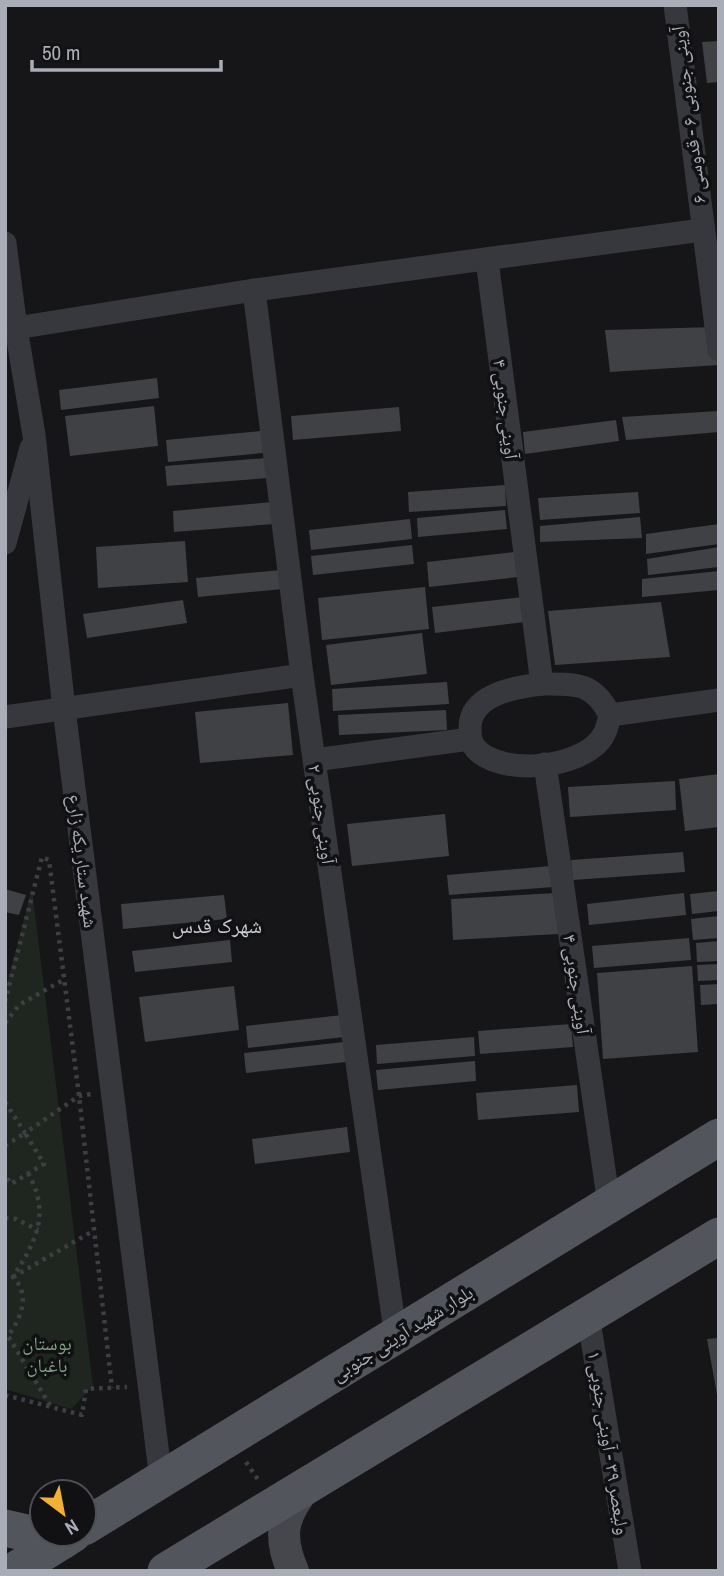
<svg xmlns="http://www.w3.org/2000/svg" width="724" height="1576" viewBox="0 0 724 1576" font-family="'Archivo Narrow','Noto Naskh Arabic',sans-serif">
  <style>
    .green { fill: #1e261f }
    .building { fill: #404145 }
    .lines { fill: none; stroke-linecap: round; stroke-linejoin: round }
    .path { stroke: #3d3f44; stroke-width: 4.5; stroke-dasharray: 3.5 5; stroke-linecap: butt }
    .street { stroke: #37383d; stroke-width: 23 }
    .secondary { stroke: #45474d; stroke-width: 32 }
    .primary { stroke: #53555c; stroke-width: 37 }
    .labels { text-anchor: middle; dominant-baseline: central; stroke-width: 7; stroke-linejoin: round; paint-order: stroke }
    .street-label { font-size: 19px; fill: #a8adb8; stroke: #111113 }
    .park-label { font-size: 19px; fill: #7fa381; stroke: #111113 }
    .neighbourhood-label { font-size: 21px; fill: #c9ccd4; stroke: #111113 }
  </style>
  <rect width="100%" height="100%" fill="#161618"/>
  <!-- green -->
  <polygon class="green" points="32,889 93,1386 71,1409 5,1389 5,992"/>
  <!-- building -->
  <g class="building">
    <polygon points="719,41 719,82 707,83 702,42"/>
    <polygon points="716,327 719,365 610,372 605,330"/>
    <polygon points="157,378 159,398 61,410 59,390"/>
    <polygon points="154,406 158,446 70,456 65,416"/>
    <polygon points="399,407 401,431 293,440 291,416"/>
    <polygon points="719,411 719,432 626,440 622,417"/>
    <polygon points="616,420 619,441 525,454 523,432"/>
    <polygon points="261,431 263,453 168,462 166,440"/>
    <polygon points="266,458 268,478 167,486 165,466"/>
    <polygon points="505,485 506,506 409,512 408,492"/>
    <polygon points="638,492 640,513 540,520 538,498"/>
    <polygon points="272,502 274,524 174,532 173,511"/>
    <polygon points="505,510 507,529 418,537 417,518"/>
    <polygon points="640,517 642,538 540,542 540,526"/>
    <polygon points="410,519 412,539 311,550 309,530"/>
    <polygon points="719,524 719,544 646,554 646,534"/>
    <polygon points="185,541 188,582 98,588 96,547"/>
    <polygon points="412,545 414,564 313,575 311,556"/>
    <polygon points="719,547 719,567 648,575 647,559"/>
    <polygon points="515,552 518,577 429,587 427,562"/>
    <polygon points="281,570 283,589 198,597 196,578"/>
    <polygon points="719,571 719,590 642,597 642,579"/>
    <polygon points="425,587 429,629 322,640 318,598"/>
    <polygon points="523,597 525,622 435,633 432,607"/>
    <polygon points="183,600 187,623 87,638 83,614"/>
    <polygon points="661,602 670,657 555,665 548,611"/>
    <polygon points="422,633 427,674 331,685 326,645"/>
    <polygon points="447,682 449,704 333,711 332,689"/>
    <polygon points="288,703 293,755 200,763 195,712"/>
    <polygon points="446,710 447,730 339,735 338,715"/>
    <polygon points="719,774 719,827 685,831 679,779"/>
    <polygon points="675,781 676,810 570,817 568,787"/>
    <polygon points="445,814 449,856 352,866 347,824"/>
    <polygon points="683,852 685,872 573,880 571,860"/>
    <polygon points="551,866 553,887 449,895 447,875"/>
    <polygon points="5,889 26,895 19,915 5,912"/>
    <polygon points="719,891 719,911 692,914 690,894"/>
    <polygon points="556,893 558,934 453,940 451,899"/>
    <polygon points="684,893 686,915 589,925 587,904"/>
    <polygon points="224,895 227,919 123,929 121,904"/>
    <polygon points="719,916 719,938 693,940 691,919"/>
    <polygon points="689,938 691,960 594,968 592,946"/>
    <polygon points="230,940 232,962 135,972 132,951"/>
    <polygon points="719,941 719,961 697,962 696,943"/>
    <polygon points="719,964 719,980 698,981 697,965"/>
    <polygon points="692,966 698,1052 603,1059 597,973"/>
    <polygon points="719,984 719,1004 701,1005 700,985"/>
    <polygon points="234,986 239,1030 145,1042 139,997"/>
    <polygon points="342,1015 344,1037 248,1048 246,1026"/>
    <polygon points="571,1024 573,1047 480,1054 478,1031"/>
    <polygon points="474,1037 475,1056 377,1064 376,1045"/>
    <polygon points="344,1042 346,1062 246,1073 244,1053"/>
    <polygon points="475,1061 476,1081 378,1090 376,1070"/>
    <polygon points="577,1085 579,1112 478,1120 476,1093"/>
    <polygon points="347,1127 350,1152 255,1164 252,1139"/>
    <polygon points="719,1338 719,1395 717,1395 707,1339"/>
  </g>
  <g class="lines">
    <!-- path -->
    <g class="path">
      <polyline points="5,1002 42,857 49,860 79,1096 112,1388"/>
      <polyline points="5,1023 19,1005 63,980"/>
      <polyline points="5,1102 25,1133 79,1096 91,1094"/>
      <polyline points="5,1146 25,1133 44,1164 11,1184 5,1175"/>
      <path d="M28,1173C51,1214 36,1241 13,1277C31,1295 21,1318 8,1336L51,1407"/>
      <polyline points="5,1218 16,1219 38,1230"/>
      <polyline points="13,1277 93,1231"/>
      <polyline points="5,1395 82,1415 86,1389 127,1387"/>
      <polyline points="246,1462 259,1481"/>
    </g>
    <!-- street -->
    <g class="street">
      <polyline points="675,5 719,350"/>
      <polyline points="5,243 16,328 34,435 64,709 161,1479"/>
      <polyline points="487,260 542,684"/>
      <polyline points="254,290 302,675 396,1338"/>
      <polyline points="16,328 254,290 702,230"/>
      <polyline points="5,543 31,448"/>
      <path d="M542,684C577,684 593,682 610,715C607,729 604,739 593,747C567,768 506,774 479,752C471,745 470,738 470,728C470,694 516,687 542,684Z"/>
      <polyline points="610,715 719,700"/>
      <polyline points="5,717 302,675"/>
      <polyline points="315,760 470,739"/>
      <polyline points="545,764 609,1204"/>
      <polyline points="588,1315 630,1571"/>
    </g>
    <!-- secondary -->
    <path class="secondary" d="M293,1571C277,1535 283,1515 306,1486"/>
    <!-- primary -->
    <g class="primary">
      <polyline points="84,1527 719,1137"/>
      <polyline points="5,1528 62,1541"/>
      <polyline points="14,1571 73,1534"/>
      <polyline points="166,1571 719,1236"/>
    </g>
  </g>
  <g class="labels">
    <!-- street labels -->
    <g class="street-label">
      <text transform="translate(688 115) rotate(-97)">آوینی جنوبی ۶ - قدوسی ۶</text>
      <text transform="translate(506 409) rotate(83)">آوینی جنوبی ۴</text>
      <text transform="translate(322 814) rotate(82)">آوینی جنوبی ۲</text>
      <text transform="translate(83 861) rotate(83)">شهید ستار یکه زارع</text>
      <text transform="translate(577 984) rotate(82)">آوینی جنوبی ۴</text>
      <text transform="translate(402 1333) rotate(-32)">بلوار شهید آوینی جنوبی</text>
      <text transform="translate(609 1443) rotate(81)">ولیعصر ۳۹ - آوینی جنوبی ۱</text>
    </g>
    <!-- park labels -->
    <g class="park-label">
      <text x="47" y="1343">بوستان<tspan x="47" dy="22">باغبان</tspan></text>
    </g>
    <!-- neighbourhood labels -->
    <g class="neighbourhood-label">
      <text x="217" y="925">شهرک قدس</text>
    </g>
  </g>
  <!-- border -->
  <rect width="724" height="1576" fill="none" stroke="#a8adb8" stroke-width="14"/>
  <!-- north arrow -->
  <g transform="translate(63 1513) rotate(148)"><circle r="33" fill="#111113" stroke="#4d4f55" stroke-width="2"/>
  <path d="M0-5L12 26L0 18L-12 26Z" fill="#f2b134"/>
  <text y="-10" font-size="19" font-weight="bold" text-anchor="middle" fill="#a8adb8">N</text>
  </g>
  <!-- scale -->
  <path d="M32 60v10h189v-10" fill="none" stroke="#a8adb8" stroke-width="3.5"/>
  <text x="42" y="60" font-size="21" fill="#a8adb8" stroke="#111113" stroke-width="5" paint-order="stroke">50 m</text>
</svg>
